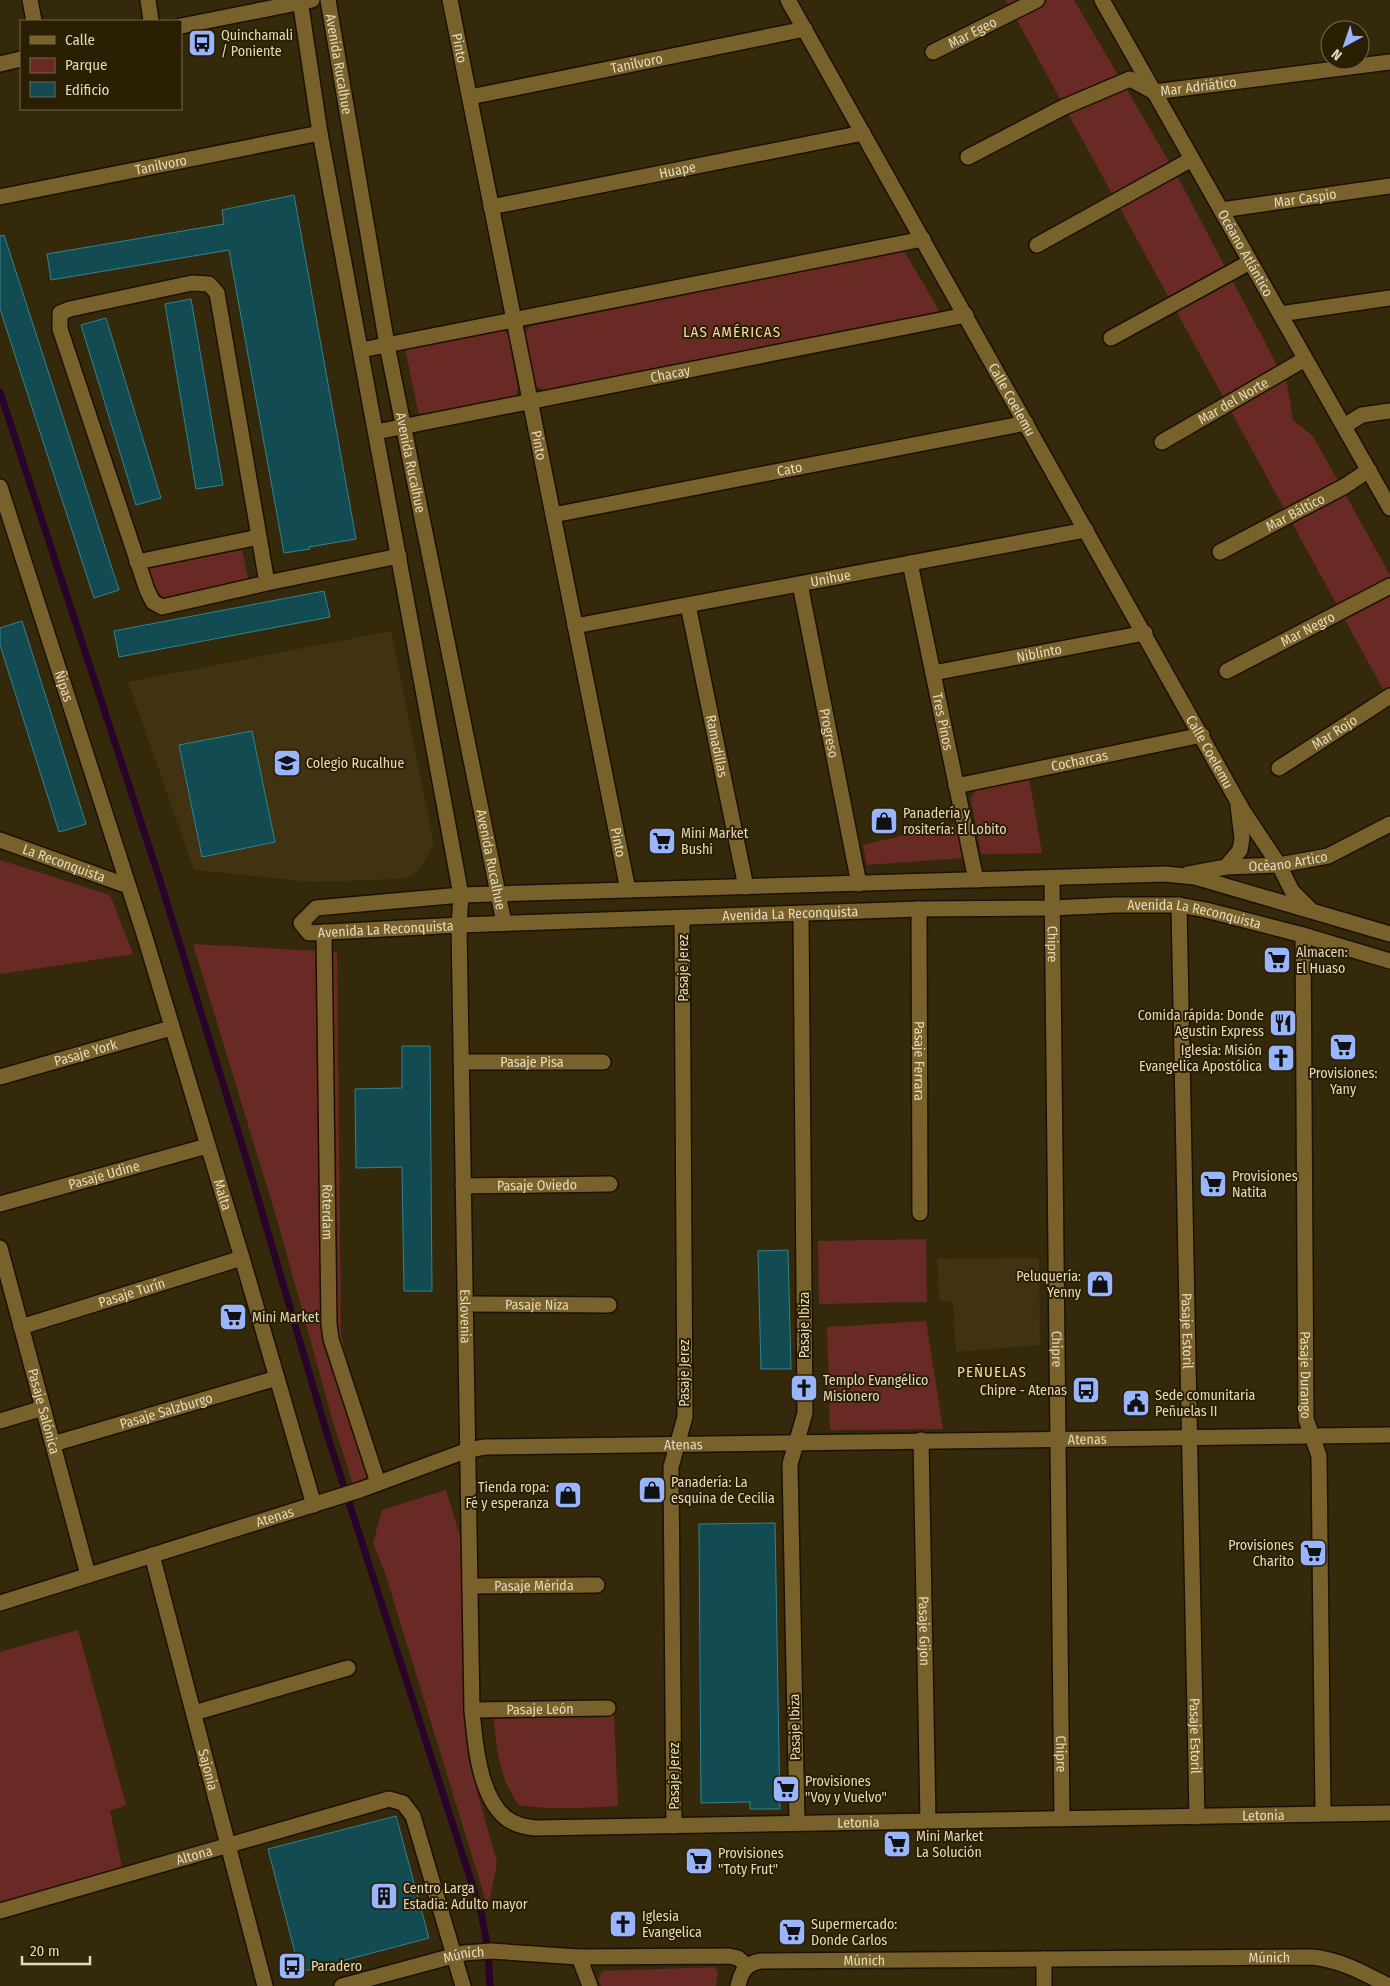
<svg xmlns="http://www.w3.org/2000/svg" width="1390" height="1986" viewBox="0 0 1390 1986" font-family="'Fira Sans Condensed',sans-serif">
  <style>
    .built { fill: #413312 }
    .green { fill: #692924 }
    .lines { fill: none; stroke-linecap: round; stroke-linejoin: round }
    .stream { stroke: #2a032b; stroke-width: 7 }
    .building { fill: #124b52; stroke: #33838e }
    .minor-casing { stroke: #1c1100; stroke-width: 18 }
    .minor { stroke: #78612b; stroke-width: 15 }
    .labels { text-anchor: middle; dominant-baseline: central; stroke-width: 4; stroke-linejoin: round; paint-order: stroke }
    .street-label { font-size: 14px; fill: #e5d9bd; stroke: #2b1f03 }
    .poi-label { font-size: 14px; fill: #e5d9bd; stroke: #2b1f03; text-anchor: start }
    .neighbourhood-label { font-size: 15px; letter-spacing: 1px; fill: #f5dca2; stroke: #2b1f03 }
  </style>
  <rect width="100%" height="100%" fill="#35290c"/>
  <!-- built -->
  <g class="built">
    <polygon points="391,631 434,844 422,865 412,876 399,879 312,882 194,870 128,682"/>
    <polygon points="1039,1258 1040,1345 956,1352 953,1302 939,1300 937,1259"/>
  </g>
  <!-- green -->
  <g class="green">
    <polygon points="1006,0 1074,0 1174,170 1287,384 1293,420 1313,436 1390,575 1390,702"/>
    <polygon points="903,249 940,312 546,391 534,385 523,335 531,326"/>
    <polygon points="500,328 508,334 518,387 516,397 419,416 405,348"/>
    <polygon points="242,550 249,583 167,601 156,591 149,568"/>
    <polygon points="1029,777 1042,853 981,854 971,799 976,789"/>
    <polygon points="956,823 963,858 867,865 863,845"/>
    <polygon points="0,860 110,895 133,954 0,974"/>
    <polygon points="193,944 337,952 341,1333 370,1475 368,1489 358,1500 333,1422 278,1223"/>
    <polygon points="926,1239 927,1302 819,1304 818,1241"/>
    <polygon points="926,1321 943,1429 830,1430 827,1327"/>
    <polygon points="446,1490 463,1546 466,1617 468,1758 497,1863 488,1908 385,1573 373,1543 382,1510"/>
    <polygon points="78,1630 126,1805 110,1811 124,1876 0,1916 0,1652"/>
    <path d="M614,1715L618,1806C584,1808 551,1810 518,1805L505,1781L498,1755L493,1716Z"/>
    <polygon points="715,1967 718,1972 716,1986 601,1986 598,1979 603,1971"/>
  </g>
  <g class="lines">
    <!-- stream -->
    <polyline class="stream" points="0,392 158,874 247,1161 327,1434 481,1912 488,1950 490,1986"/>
  </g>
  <!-- building -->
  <g class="building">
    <polygon points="294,195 356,539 309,547 310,549 284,553 229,250 51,280 47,254 224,224 222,210"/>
    <polygon points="4,235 119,590 94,598 0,309 0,236"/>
    <polygon points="191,299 223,485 196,489 165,304"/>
    <polygon points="106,318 161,498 136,505 81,325"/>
    <polygon points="324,591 330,617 119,657 114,631"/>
    <polygon points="22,621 86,824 59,832 0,645 0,628"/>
    <polygon points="252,731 275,842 202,857 179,745"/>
    <polygon points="402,1046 430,1046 432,1291 404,1291 402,1167 356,1168 355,1089 402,1088"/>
    <polygon points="788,1250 791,1369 761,1369 758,1251"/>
    <polygon points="775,1523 780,1809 750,1809 750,1802 701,1803 699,1524"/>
    <polygon points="396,1816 429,1938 300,1972 268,1849"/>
  </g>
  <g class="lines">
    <!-- minor casing -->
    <g class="minor-casing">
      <g id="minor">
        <polyline points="30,0 34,21"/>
        <polyline points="148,0 151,21"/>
        <path id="s1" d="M300,0L320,133L461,895L459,925L472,1710C475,1743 479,1796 506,1818C515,1825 525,1827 535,1828L1390,1813"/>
        <path id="s2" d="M328,0L387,345L504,923"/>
        <path id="s3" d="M450,0L628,890"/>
        <path id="s4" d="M788,0L1243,811L1279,865L1292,891L1310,909"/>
        <path id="s5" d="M1102,0L1390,508"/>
        <polyline points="181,26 312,0"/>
        <path id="s6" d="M933,52L1037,0"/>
        <polyline points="0,64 21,59"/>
        <path id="s7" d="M470,97L805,29"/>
        <path id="s8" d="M968,157L1064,107L1130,79L1154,92L1390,62"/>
        <path id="s9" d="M0,197L320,133"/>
        <path id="s10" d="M491,207L863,133"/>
        <path id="s11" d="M1221,210L1390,186"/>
        <polyline points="1037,245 1192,159"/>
        <polyline points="1280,314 1390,298"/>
        <polyline points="1111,338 1250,262"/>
        <polyline points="361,350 923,239"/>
        <polyline points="1344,426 1362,415 1390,411"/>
        <path id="s12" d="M376,432L966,315"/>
        <path id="s13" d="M1162,442L1305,359"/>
        <path id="s14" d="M0,487L144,934L242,1258L314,1505"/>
        <path id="s15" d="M553,515L1026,423"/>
        <path id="s16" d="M1220,552L1345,486L1369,470"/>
        <polyline points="137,562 259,537"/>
        <path id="s17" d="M910,563L976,880"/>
        <polyline points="267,583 217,293 209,284 192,283 70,309 60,313 60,329 147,590 153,602 162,607 267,583 399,556"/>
        <path id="s18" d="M800,584L859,884"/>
        <path id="s19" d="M688,605L746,887"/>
        <path id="s20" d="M575,626L1086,530"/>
        <path id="s21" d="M1227,671L1390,586"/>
        <path id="s22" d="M933,673L1145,633"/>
        <path id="s23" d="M1279,768L1390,696"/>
        <path id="s24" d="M956,786L1202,735"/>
        <path id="s25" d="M0,840L128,886"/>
        <polyline points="1226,867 1240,850 1242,838 1238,806"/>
        <path id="s26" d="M1188,874L1226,867L1279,865L1328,856L1390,824"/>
        <path id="s27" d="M1052,878L1062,1819"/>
        <path id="s28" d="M1179,905L1197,1817"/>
        <path id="s29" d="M919,909L920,1213"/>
        <path id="s30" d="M324,932L329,1324L331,1339L378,1483"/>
        <path id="s31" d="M1390,934L1195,877L1165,874L461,895L316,908L301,923L309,933L459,925L919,909L1052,908L1115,905H1179L1206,910L1303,935L1390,961"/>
        <path id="s32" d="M1303,935L1306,1419L1319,1456L1323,1813"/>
        <path id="s33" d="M461,1062H603"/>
        <path id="s34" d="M0,1077L171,1028"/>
        <path id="s35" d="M463,1186L610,1184"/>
        <path id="s36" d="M0,1204L207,1146"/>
        <path id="s37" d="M0,1248L88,1575"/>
        <path id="s38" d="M465,1304L609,1305"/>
        <path id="s39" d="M21,1327L242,1258"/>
        <polyline points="0,1421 43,1408"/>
        <path id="s40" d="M921,1440L928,1821"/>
        <path id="s41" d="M53,1444L277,1378"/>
        <path id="s42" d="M152,1555L265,1986"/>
        <path id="s43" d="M470,1586L597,1585"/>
        <path id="s44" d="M0,1603L360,1490L468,1450L485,1447L1390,1435"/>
        <path id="s45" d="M472,1710L608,1708"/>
        <polyline points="194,1713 348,1668"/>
        <polyline points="797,1823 790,1464 805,1413 801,914"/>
        <polyline points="674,1826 671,1467 685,1417 682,918"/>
        <path id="s46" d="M0,1911L389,1799L403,1803L413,1816L463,1986"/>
        <polyline points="579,1957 590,1986"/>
        <path id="s47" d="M342,1986L464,1953L491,1951L579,1957L729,1956L738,1958L747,1966"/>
        <path id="s48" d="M738,1986C741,1972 746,1963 761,1961L1312,1957C1341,1960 1364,1973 1389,1986"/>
        <polyline points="1044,1986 1044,1959"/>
      </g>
    </g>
    <!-- minor -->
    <use href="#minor" class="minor"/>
  </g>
  <!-- icons -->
  <defs>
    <g id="bus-square" transform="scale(1.4375)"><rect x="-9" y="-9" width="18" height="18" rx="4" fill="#98b5fd" stroke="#2b1f03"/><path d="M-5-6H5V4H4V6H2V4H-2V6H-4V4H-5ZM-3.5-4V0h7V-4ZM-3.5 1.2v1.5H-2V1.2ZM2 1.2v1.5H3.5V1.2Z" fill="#111"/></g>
    <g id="school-square" transform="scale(1.4375)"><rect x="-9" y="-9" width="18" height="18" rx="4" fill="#98b5fd" stroke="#2b1f03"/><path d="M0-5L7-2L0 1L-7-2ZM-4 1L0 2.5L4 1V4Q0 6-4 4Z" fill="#111"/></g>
    <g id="shop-square" transform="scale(1.4375)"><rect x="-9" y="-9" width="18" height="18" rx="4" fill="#98b5fd" stroke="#2b1f03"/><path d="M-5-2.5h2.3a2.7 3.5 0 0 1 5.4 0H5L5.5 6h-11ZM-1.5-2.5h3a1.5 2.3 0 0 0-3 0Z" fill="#111"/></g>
    <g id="supermarket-square" transform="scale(1.4375)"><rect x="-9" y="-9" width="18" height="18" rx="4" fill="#98b5fd" stroke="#2b1f03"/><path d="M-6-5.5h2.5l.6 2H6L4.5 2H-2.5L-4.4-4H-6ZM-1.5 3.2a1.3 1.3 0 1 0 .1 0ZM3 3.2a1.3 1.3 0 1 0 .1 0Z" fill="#111"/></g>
    <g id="restaurant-square" transform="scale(1.4375)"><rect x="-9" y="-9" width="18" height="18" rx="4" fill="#98b5fd" stroke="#2b1f03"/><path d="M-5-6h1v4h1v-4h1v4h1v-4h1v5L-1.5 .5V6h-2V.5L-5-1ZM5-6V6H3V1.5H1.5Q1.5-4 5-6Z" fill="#111"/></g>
    <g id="church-square" transform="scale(1.4375)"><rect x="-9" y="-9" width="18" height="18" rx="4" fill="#98b5fd" stroke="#2b1f03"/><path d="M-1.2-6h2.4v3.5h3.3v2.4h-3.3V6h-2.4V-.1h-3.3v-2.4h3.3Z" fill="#111"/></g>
    <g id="civic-square" transform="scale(1.4375)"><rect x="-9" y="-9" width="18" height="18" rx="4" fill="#98b5fd" stroke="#2b1f03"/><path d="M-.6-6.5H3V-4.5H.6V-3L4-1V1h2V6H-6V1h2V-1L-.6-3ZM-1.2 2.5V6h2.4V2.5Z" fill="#111"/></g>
    <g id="building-square" transform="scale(1.4375)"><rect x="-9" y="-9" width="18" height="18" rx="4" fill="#98b5fd" stroke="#2b1f03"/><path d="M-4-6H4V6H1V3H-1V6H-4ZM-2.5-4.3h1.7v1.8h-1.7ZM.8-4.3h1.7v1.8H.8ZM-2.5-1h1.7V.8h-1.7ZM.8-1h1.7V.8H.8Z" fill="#111"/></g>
  </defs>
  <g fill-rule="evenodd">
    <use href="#bus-square" x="202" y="43"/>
    <use href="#school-square" x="287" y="763"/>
    <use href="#shop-square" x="884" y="821"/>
    <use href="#supermarket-square" x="662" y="841"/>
    <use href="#supermarket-square" x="1277" y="960"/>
    <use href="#restaurant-square" x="1283" y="1023"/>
    <use href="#supermarket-square" x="1343" y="1047"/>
    <use href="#church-square" x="1281" y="1058"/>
    <use href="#supermarket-square" x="1213" y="1184"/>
    <use href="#shop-square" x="1100" y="1284"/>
    <use href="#supermarket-square" x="233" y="1317"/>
    <use href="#church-square" x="804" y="1388"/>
    <use href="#bus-square" x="1086" y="1390"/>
    <use href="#civic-square" x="1136" y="1403"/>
    <use href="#shop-square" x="652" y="1490"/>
    <use href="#shop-square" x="568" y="1495"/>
    <use href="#supermarket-square" x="1313" y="1553"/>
    <use href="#supermarket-square" x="786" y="1789"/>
    <use href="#supermarket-square" x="897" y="1844"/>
    <use href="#supermarket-square" x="699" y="1861"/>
    <use href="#building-square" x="384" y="1896"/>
    <use href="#church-square" x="623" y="1924"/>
    <use href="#supermarket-square" x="792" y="1932"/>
    <use href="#bus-square" x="292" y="1966"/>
  </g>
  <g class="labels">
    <!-- street labels -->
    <g class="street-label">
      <text stroke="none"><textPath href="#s6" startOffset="44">Mar Egeo</textPath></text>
      <text stroke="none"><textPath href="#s3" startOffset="49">Pinto</textPath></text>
      <text stroke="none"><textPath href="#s7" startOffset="170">Tanilvoro</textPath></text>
      <text stroke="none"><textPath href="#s2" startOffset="65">Avenida Rucalhue</textPath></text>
      <text stroke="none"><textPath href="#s8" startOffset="252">Mar Adriático</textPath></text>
      <text stroke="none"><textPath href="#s9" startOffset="164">Tanilvoro</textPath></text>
      <text stroke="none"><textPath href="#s10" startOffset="190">Huape</textPath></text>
      <text stroke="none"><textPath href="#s11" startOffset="85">Mar Caspio</textPath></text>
      <text stroke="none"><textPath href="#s5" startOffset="291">Océano Atlántico</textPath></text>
      <text stroke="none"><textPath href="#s12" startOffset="300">Chacay</textPath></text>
      <text stroke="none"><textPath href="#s4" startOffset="458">Calle Coelemu</textPath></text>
      <text stroke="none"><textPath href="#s13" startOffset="82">Mar del Norte</textPath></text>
      <text stroke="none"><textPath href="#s3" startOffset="454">Pinto</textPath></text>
      <text stroke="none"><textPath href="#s2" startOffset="470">Avenida Rucalhue</textPath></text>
      <text stroke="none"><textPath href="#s15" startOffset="241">Cato</textPath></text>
      <text stroke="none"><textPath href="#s16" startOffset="85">Mar Báltico</textPath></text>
      <text stroke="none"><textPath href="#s20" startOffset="260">Unihue</textPath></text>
      <text stroke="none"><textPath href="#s21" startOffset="91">Mar Negro</textPath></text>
      <text stroke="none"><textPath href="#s22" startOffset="108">Niblinto</textPath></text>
      <text stroke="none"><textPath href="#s14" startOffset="209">Ñipas</textPath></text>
      <text stroke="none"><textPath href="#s17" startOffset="162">Tres Pinos</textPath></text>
      <text stroke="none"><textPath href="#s23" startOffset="66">Mar Rojo</textPath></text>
      <text stroke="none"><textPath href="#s18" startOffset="152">Progreso</textPath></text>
      <text stroke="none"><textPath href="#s19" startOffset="144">Ramadillas</textPath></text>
      <text stroke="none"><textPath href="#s4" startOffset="862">Calle Coelemu</textPath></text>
      <text stroke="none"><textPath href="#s24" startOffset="126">Cocharcas</textPath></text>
      <text stroke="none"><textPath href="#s3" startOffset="859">Pinto</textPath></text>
      <text stroke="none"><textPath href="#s2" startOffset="875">Avenida Rucalhue</textPath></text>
      <text stroke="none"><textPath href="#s26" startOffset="101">Océano Artico</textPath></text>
      <text stroke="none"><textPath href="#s25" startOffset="68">La Reconquista</textPath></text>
      <text stroke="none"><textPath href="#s31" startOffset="1599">Avenida La Reconquista</textPath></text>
      <text stroke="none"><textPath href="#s31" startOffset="2004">Avenida La Reconquista</textPath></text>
      <text stroke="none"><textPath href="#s31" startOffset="1194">Avenida La Reconquista</textPath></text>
      <text stroke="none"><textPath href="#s27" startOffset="66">Chipre</textPath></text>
      <text transform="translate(683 968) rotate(-90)">Pasaje Jerez</text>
      <text stroke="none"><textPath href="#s34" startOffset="89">Pasaje York</textPath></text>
      <text stroke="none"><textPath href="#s29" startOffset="152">Pasaje Ferrara</textPath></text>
      <text stroke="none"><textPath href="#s33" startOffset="71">Pasaje Pisa</textPath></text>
      <text stroke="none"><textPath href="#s36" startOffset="108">Pasaje Udine</textPath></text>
      <text stroke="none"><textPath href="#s35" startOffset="74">Pasaje Oviedo</textPath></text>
      <text stroke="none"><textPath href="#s14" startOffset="742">Malta</textPath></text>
      <text stroke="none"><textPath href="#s30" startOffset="280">Róterdam</textPath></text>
      <text stroke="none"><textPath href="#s39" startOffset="116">Pasaje Turín</textPath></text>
      <text stroke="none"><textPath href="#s38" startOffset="72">Pasaje Niza</textPath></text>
      <text stroke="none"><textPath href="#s1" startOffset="1331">Eslovenia</textPath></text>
      <text transform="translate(804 1325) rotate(-90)">Pasaje Ibiza</text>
      <text stroke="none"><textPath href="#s28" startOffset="426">Pasaje Estoril</textPath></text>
      <text stroke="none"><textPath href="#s27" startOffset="471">Chipre</textPath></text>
      <text transform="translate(684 1373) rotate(-90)">Pasaje Jerez</text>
      <text stroke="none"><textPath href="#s32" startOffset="440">Pasaje Durango</textPath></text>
      <text stroke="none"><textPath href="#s37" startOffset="169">Pasaje Salónica</textPath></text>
      <text stroke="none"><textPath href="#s41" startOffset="118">Pasaje Salzburgo</textPath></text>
      <text stroke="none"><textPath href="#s44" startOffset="1112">Atenas</textPath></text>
      <text stroke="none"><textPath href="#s44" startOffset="708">Atenas</textPath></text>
      <text stroke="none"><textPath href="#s44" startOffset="288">Atenas</textPath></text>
      <text stroke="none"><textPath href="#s43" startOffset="64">Pasaje Mérida</textPath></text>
      <text stroke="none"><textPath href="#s40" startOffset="191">Pasaje Gijon</textPath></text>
      <text stroke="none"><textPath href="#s45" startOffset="68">Pasaje León</textPath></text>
      <text transform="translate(795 1727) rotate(-91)">Pasaje Ibiza</text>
      <text stroke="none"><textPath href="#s28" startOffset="831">Pasaje Estoril</textPath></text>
      <text stroke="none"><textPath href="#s27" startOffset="876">Chipre</textPath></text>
      <text stroke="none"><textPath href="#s42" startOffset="222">Sajonia</textPath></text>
      <text transform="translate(674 1776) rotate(-90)">Pasaje Jerez</text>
      <text stroke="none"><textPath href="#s1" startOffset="2600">Letonia</textPath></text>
      <text stroke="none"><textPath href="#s1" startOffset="2195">Letonia</textPath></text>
      <text stroke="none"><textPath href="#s46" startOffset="202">Altona</textPath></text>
      <text stroke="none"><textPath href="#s47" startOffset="126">Múnich</textPath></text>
      <text stroke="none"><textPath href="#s48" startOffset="545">Múnich</textPath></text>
      <text stroke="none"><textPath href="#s48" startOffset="140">Múnich</textPath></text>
    </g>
    <!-- poi labels -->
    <g class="poi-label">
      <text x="221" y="35">Quinchamali<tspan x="221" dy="16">/ Poniente</tspan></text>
      <text x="306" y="763">Colegio Rucalhue</text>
      <text x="903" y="813">Panadería y<tspan x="903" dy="16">rositería: El Lobito</tspan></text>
      <text x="681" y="833">Mini Market<tspan x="681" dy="16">Bushi</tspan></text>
      <text x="1296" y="952">Almacen:<tspan x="1296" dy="16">El Huaso</tspan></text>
      <text x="1264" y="1015" text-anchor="end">Comida rápida: Donde<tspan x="1264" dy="16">Agustin Express</tspan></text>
      <text x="1262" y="1050" text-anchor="end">Iglesia: Misión<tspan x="1262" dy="16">Evangelica Apostólica</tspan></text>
      <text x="1343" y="1073" text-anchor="middle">Provisiones:<tspan x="1343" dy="16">Yany</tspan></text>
      <text x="1232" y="1176">Provisiones<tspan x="1232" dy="16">Natita</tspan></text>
      <text x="1081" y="1276" text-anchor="end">Peluquería:<tspan x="1081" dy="16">Yenny</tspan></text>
      <text x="252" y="1317">Mini Market</text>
      <text x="823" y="1380">Templo Evangélico<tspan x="823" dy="16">Misionero</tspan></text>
      <text x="1067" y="1390" text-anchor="end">Chipre - Atenas</text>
      <text x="1155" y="1395">Sede comunitaria<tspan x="1155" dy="16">Peñuelas II</tspan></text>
      <text x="671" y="1482">Panadería: La<tspan x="671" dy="16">esquina de Cecilia</tspan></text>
      <text x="549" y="1487" text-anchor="end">Tienda ropa:<tspan x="549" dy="16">Fé y esperanza</tspan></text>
      <text x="1294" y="1545" text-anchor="end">Provisiones<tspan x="1294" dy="16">Charito</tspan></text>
      <text x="805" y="1781">Provisiones<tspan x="805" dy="16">"Voy y Vuelvo"</tspan></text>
      <text x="916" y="1836">Mini Market<tspan x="916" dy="16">La Solución</tspan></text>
      <text x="718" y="1853">Provisiones<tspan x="718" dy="16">"Toty Frut"</tspan></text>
      <text x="403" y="1888">Centro Larga<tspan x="403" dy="16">Estadia: Adulto mayor</tspan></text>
      <text x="642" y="1916">Iglesia<tspan x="642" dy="16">Evangelica</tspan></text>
      <text x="811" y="1924">Supermercado:<tspan x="811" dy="16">Donde Carlos</tspan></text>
      <text x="311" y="1966">Paradero</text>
    </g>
    <!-- neighbourhood labels -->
    <g class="neighbourhood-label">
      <text x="732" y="332">LAS AMÉRICAS</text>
      <text x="992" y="1372">PEÑUELAS</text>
    </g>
  </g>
  <!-- legend -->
  <rect x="20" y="20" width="162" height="90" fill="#2b1f03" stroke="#75694d"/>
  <rect x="30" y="36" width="25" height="8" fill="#78612b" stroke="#75694d"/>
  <text x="65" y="45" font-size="15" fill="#e5d9bd">Calle</text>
  <rect x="30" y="58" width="25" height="15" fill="#692924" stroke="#75694d"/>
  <text x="65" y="70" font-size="15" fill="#e5d9bd">Parque</text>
  <rect x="30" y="82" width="25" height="15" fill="#124b52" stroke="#75694d"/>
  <text x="65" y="95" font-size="15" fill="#e5d9bd">Edificio</text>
  <!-- north arrow -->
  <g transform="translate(1345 45) rotate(220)"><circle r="24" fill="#2b1f03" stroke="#75694d"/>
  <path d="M0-4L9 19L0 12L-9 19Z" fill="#98b5fd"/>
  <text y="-8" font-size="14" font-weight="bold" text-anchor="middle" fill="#e5d9bd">N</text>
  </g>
  <!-- scale -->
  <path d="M22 1956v8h68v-8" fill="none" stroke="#e5d9bd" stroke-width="2.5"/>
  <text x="30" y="1956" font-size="15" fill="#e5d9bd" stroke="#2b1f03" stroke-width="4" paint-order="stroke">20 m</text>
</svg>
